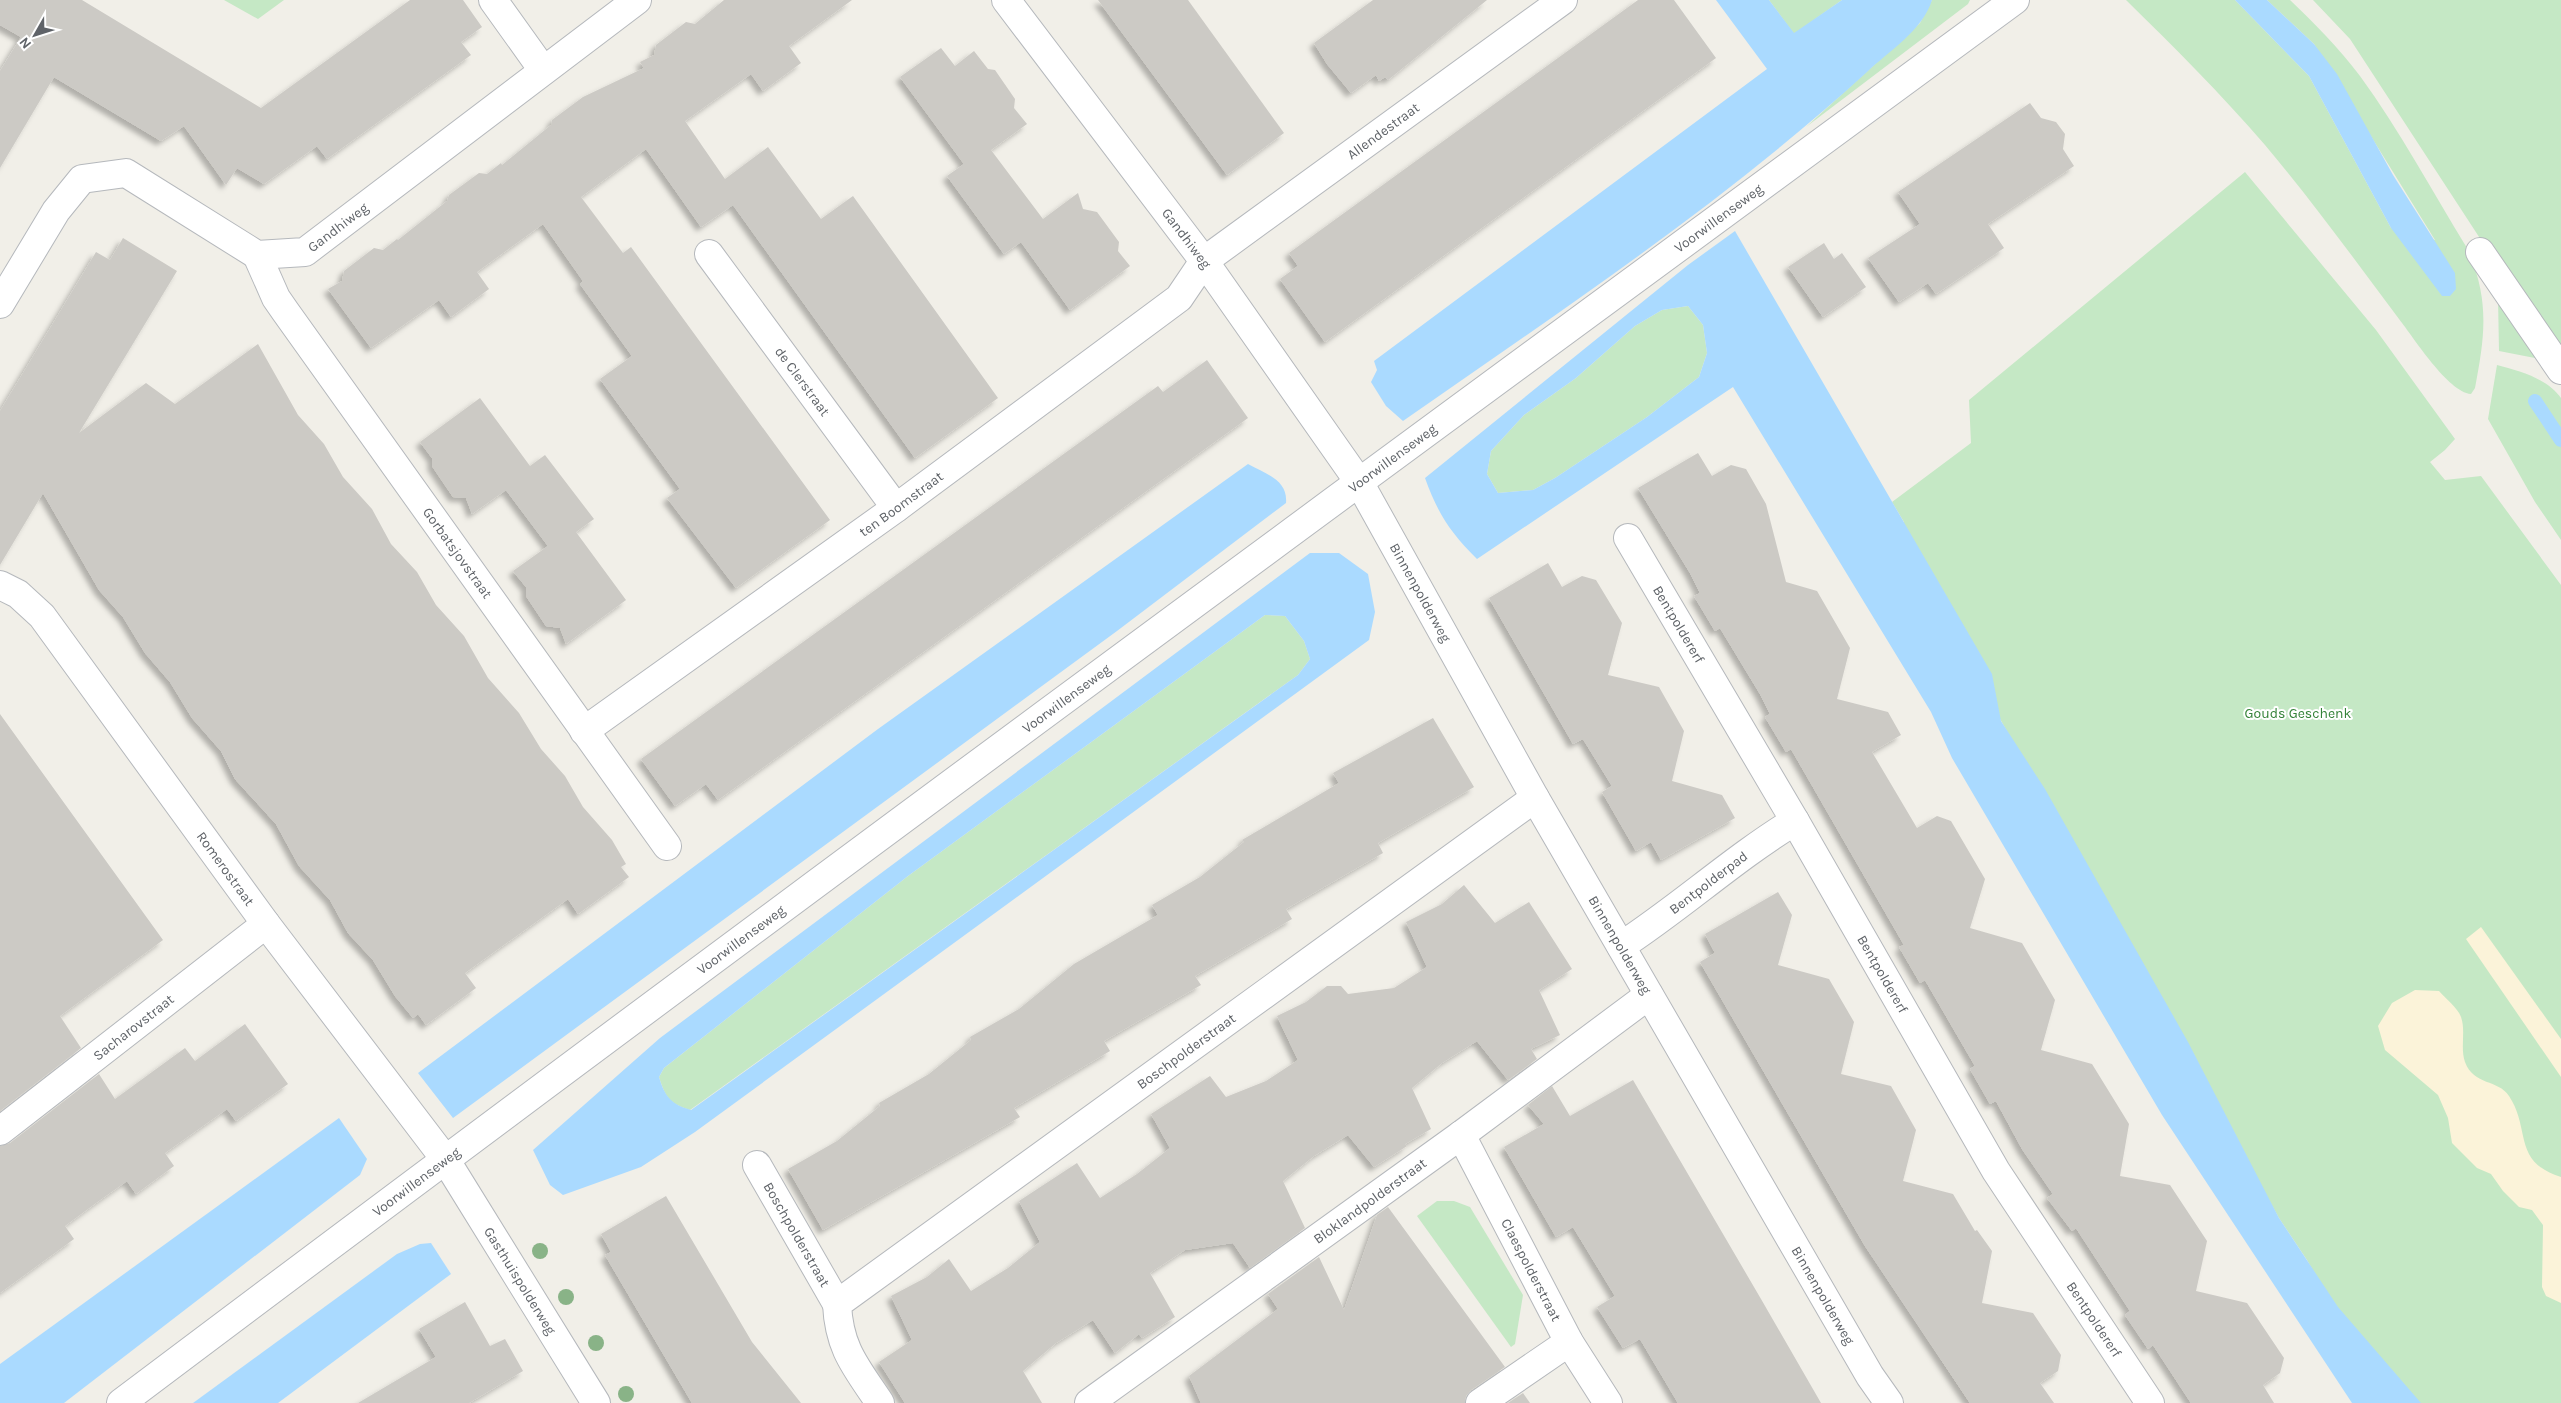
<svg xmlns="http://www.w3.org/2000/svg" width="2561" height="1403" viewBox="0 0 2561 1403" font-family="Karla,sans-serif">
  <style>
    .green { fill: #c5e8c5 }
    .sand { fill: #fbf3d9 }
    .water { fill: #aadaff; fill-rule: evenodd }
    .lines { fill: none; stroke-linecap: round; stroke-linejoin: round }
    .stream { stroke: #aadaff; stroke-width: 14 }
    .building { fill: #cccac5; filter: url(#shadow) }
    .minor-casing { stroke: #b5b8bc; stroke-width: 30 }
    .minor { stroke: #fff; stroke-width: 28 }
    .tree { fill: #89b387 }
    .labels { text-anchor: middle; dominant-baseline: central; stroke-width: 4; stroke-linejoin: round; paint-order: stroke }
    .street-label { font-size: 14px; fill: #5f6368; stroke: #fff }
    .park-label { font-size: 14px; fill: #348238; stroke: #fff }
  </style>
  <defs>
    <filter id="shadow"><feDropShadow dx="-4.5" dy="4.5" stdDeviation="2.5" flood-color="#0004"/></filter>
  </defs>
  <rect width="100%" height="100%" fill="#f1efe8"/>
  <!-- green -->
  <g class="green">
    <polygon points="224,0 284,0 258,19"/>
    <polygon points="1769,0 1842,0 1794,34"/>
    <polygon points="1932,0 1970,0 1968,4 1806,127 1920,23"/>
    <path d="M2126,0H2235L2309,76L2391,228L2435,240L2314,44L2267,0H2290C2315,24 2339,48 2360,76C2400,131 2432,191 2467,248C2490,300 2485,335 2475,388L2471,394C2448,392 2414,338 2399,319C2355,260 2312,201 2265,145C2221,94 2174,47 2126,0Z"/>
    <polygon points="2313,0 2561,0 2561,354 2483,243 2350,39"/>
    <polygon points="2245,172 2376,330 2455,439 2445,450 2430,462 2445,480 2481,476 2561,585 2561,1403 2388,1403 2307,1260 2279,1218 1895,531 1904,522 1892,502 1971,443 1969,400"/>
    <polygon points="2498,298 2540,359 2499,351"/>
    <polygon points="1688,306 1703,325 1707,353 1699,377 1647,417 1555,478 1533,490 1498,493 1487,474 1491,451 1524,415 1576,378 1635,326 1662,310"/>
    <path d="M2497,365C2519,371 2547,378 2561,398V540L2535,502L2488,419Z"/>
    <path d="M1265,615L1285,616L1304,641L1310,659L1298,675L690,1110C669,1103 666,1099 659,1077L664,1068L908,876Z"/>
    <polygon points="1437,1201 1454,1201 1470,1207 1523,1295 1515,1344 1511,1347 1417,1216"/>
  </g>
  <!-- sand -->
  <g class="sand">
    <polygon points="2481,927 2561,1039 2561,1077 2466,939"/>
    <path d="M2415,990L2439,991C2445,998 2458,1008 2461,1017C2466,1031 2460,1048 2465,1062C2474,1086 2498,1079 2509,1096C2531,1129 2512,1162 2561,1177V1303L2546,1296L2542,1287L2543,1225L2532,1210L2519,1207L2503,1191L2491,1174L2477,1168L2452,1143L2448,1118L2438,1095L2385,1050L2378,1026L2392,1003Z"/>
  </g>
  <!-- water -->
  <g class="water">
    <path d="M1716,0H1769L1794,33L1842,0H1932C1923,30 1889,51 1867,72C1724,203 1562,310 1403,421L1386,406L1371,382L1377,370L1374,361L1767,69Z"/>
    <polygon points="2235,0 2267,0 2314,44 2337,74 2393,175 2455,273 2456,289 2450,296 2442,296 2391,228 2309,76"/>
    <path d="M1735,231L1992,674L2001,721L2045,789L2188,1042L2279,1218L2338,1307L2421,1403H2352L2162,1115L1952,758L1931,712L1733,387L1477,559C1450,532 1438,514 1425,478L1688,265ZM1688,306L1703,325L1707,353L1699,377L1647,417L1555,478L1533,490L1498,493L1487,474L1491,451L1524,415L1576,378L1635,326L1662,310Z"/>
    <path d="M1248,464C1266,474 1288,480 1286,503L1117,631L453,1118L418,1073L878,729Z"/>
    <path d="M1310,553H1339L1368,574L1375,612L1369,640L695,1132L641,1167L563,1195L550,1185L533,1150L660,1038ZM1265,615L1285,616L1304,641L1310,659L1298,675L691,1110C671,1104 665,1097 659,1077L664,1068L908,876Z"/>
    <polygon points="339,1118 367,1159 360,1175 64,1403 0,1403 0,1364"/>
    <polygon points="431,1243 451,1274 278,1403 193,1403 397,1254 420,1244"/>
  </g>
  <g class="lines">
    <!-- stream -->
    <polyline class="stream" points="2535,401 2561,440"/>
  </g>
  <!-- building -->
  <g class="building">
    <polygon points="0,0 82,0 261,108 410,0 463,0 482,27 461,42 471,55 327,159 317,146 264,184 237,168 226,185 184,126 161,141 54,77 0,168 0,71 21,37 0,25"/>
    <polygon points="724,0 852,0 789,46 801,63 763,91 751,74 685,121 725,179 768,147 821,219 853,196 998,398 915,458 733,205 701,227 646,149 581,197 623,253 631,247 830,520 736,588 667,498 680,489 600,379 632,356 580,284 583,281 543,224 477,272 489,289 451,317 439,300 371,348 328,289 342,281 344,271 374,248 383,250 397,239 398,240 447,201 449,195 479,173 487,174 501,163 502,165 551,125 552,120 583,97 644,68 640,62 654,55 656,45 686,22 695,24"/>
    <polygon points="1098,0 1188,0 1284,133 1227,175"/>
    <polygon points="1373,0 1487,0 1388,80 1385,77 1379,81 1376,75 1351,93 1327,64 1314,43"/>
    <polygon points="1638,0 1674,0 1716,58 1325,342 1280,279 1298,266 1289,253"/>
    <polygon points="941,48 955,66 974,51 988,69 995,70 1015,99 1014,108 1027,124 991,150 1043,219 1078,193 1083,209 1097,212 1119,242 1118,251 1130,266 1070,310 1021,242 1004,254 947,176 964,164 900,77"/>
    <polygon points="2030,103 2041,118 2056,122 2065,134 2063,149 2074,166 1988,224 2004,248 1936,294 1928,283 1899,302 1868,258 1920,224 1898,192"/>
    <polygon points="123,238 177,271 79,433 146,383 175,404 258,344 298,415 324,444 343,477 372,509 391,544 417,572 436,605 464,636 488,678 519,713 541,749 565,776 583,807 612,840 626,864 621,867 629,877 578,914 568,899 465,973 476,988 426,1025 418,1014 413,1018 395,996 373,960 348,933 330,900 299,866 276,824 235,779 221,751 192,718 170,682 145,653 123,617 99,590 43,493 0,565 0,411 96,252 110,260"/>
    <polygon points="1824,243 1834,259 1842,253 1866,287 1823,317 1788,267"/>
    <polygon points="1207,360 1248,418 718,800 706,784 675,806 641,759 1158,386 1163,392"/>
    <polygon points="480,398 530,466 545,455 594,519 576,532 626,600 566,644 560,628 546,626 526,596 526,587 513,571 548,546 506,490 472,514 466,498 453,497 432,466 432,458 420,442"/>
    <polygon points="1698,453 1712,476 1731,465 1746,469 1766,504 1786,582 1817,591 1850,648 1837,699 1888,712 1901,735 1872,752 1917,828 1937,816 1951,821 1985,879 1970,928 2022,943 2055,1000 2041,1050 2092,1064 2129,1124 2120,1176 2170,1185 2207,1241 2196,1291 2247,1303 2284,1358 2280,1373 2263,1385 2274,1403 2191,1403 2153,1345 2148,1349 2125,1315 2130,1311 2076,1228 2072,1231 2047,1198 2053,1194 2022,1149 1996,1101 1990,1104 1970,1069 1975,1066 1925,980 1920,983 1899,947 1904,945 1791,749 1786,752 1765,717 1770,714 1760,694 1720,628 1715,631 1694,596 1700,593 1690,573 1638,488"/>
    <polygon points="1548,563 1562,587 1582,576 1596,580 1622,623 1608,675 1659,687 1684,731 1672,781 1722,795 1735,818 1661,860 1651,842 1636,851 1602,792 1612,786 1583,739 1573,744 1489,598"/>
    <polygon points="0,714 163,940 60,1016 81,1048 0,1111"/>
    <polygon points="1433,718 1474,787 1378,843 1383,853 1286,909 1292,919 1195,976 1201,985 1104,1041 1110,1051 1014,1108 1020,1117 823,1230 788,1169 837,1141 880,1106 879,1103 929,1074 971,1040 970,1037 1019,1009 1074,964 1158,915 1152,905 1200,877 1244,842 1242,840 1339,783 1333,773"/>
    <polygon points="1464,885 1495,923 1529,902 1572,969 1539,990 1560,1035 1531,1049 1537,1059 1508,1080 1477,1041 1442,1063 1412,1088 1431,1129 1405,1144 1407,1146 1374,1167 1348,1135 1314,1156 1283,1181 1305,1228 1250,1268 1233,1243 1185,1250 1150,1273 1175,1317 1142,1338 1139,1334 1115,1353 1093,1320 1056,1343 1023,1371 1042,1403 905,1403 879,1362 912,1340 891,1296 927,1277 949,1259 971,1291 1008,1268 1040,1242 1019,1201 1077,1163 1100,1198 1137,1174 1170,1148 1151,1114 1210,1076 1226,1097 1266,1081 1298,1060 1277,1016 1306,1002 1327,986 1341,986 1348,994 1394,988 1427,967 1406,922 1442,904"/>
    <polygon points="1778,892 1792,915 1778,965 1829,979 1854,1022 1841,1074 1891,1086 1916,1130 1903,1181 1953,1194 1975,1231 1977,1230 1992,1251 1982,1303 2033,1313 2061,1355 2058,1371 2040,1383 2054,1403 1970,1403 1865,1246 1700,962 1715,953 1705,934"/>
    <polygon points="245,1024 288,1084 236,1121 227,1109 165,1153 174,1166 136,1194 127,1181 96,1203 65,1226 74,1239 0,1293 0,1146 10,1143 99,1074 115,1099 185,1048 195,1061"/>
    <polygon points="1633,1080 1761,1299 1821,1403 1678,1403 1640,1339 1623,1348 1597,1307 1615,1296 1573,1227 1556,1237 1504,1147 1544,1124 1528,1105 1552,1086 1570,1116"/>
    <polygon points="666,1196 752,1342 801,1403 692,1403 605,1255 611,1252 601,1234"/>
    <polygon points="1388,1207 1505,1367 1471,1390 1466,1396 1465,1403 1201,1403 1189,1376 1278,1309 1268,1294 1319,1257 1344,1310 1377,1215"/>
    <polygon points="465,1302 490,1346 505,1339 523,1371 469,1403 358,1403 436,1357 419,1329"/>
    <polygon points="1523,1393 1530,1403 1508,1403"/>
  </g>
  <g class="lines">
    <!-- minor casing -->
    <g class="minor-casing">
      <g id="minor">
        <polyline points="493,0 543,70"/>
        <path id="s1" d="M1006,0L1204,261L1359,482L1535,798L1870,1376L1889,1403"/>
        <polyline points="2480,252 2561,370"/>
        <path id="s2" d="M709,254L896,508"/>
        <path id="s3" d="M257,255L276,298L285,311L667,846"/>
        <path id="s4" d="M0,304L56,211L82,179L126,173L257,255L305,252L637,0"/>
        <path id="s5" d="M1628,538L1795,821L1996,1171L2150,1403"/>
        <path id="s6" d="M0,585L18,594L42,616L266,924L445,1159L596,1403"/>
        <path id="s7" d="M584,731L896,508L1179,298L1204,261L1563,0"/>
        <path id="s8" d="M1621,946C1681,907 1734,858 1795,821"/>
        <path id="s9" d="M0,1131L266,924"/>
        <path id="s10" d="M1461,1135L1569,1342L1608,1403"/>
        <path id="s11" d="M757,1165L837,1304"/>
        <path id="s12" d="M121,1403C749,930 1382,465 2015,0"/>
        <path id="s13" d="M880,1403C856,1367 839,1349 837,1304L1535,798"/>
        <path id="s14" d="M1089,1403L1461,1135L1649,995"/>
        <polyline points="1480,1403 1569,1342"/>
      </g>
    </g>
    <!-- minor -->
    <use href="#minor" class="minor"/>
  </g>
  <!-- trees -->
  <g class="tree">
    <circle cx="540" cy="1251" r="8"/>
    <circle cx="566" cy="1297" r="8"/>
    <circle cx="596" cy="1343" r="8"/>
    <circle cx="626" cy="1394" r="8"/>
  </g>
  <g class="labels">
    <!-- street labels -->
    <g class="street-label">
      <text stroke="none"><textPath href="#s7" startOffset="1002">Allendestraat</textPath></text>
      <text stroke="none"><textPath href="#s12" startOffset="1989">Voorwillenseweg</textPath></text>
      <text stroke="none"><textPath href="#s4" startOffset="438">Gandhiweg</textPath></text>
      <text stroke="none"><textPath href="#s1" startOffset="299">Gandhiweg</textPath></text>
      <text stroke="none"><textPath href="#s2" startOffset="158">de Clerstraat</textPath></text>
      <text stroke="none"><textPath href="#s12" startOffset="1584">Voorwillenseweg</textPath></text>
      <text stroke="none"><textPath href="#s7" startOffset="390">ten Boomstraat</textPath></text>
      <text stroke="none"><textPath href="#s3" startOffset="360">Gorbatsjovstraat</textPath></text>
      <text stroke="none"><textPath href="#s1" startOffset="724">Binnenpolderweg</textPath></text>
      <text stroke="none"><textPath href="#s5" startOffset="100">Bentpoldererf</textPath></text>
      <text stroke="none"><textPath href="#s12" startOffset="1179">Voorwillenseweg</textPath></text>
      <text stroke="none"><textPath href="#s6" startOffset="365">Romerostraat</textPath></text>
      <text stroke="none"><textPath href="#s8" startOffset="108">Bentpolderpad</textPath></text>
      <text stroke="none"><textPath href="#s12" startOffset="774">Voorwillenseweg</textPath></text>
      <text stroke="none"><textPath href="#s1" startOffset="1129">Binnenpolderweg</textPath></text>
      <text stroke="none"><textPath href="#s5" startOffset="505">Bentpoldererf</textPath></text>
      <text stroke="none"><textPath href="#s9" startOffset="169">Sacharovstraat</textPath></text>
      <text stroke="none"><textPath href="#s13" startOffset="541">Boschpolderstraat</textPath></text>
      <text stroke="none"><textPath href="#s12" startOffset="369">Voorwillenseweg</textPath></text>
      <text stroke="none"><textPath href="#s14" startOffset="346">Bloklandpolderstraat</textPath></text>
      <text stroke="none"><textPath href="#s11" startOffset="80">Boschpolderstraat</textPath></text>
      <text stroke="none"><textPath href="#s10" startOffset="152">Claespolderstraat</textPath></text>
      <text stroke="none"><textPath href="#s6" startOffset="872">Gasthuispolderweg</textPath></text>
      <text stroke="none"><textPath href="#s1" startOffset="1534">Binnenpolderweg</textPath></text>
      <text stroke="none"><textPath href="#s5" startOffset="910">Bentpoldererf</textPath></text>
    </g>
    <!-- park labels -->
    <g class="park-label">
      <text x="2298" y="713">Gouds Geschenk</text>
    </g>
  </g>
  <!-- north arrow -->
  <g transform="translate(35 35) rotate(231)" stroke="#ffffff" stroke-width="4" paint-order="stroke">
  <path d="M0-4L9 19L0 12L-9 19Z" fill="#5f6368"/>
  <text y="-8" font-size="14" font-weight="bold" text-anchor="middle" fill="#5f6368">N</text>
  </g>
</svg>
